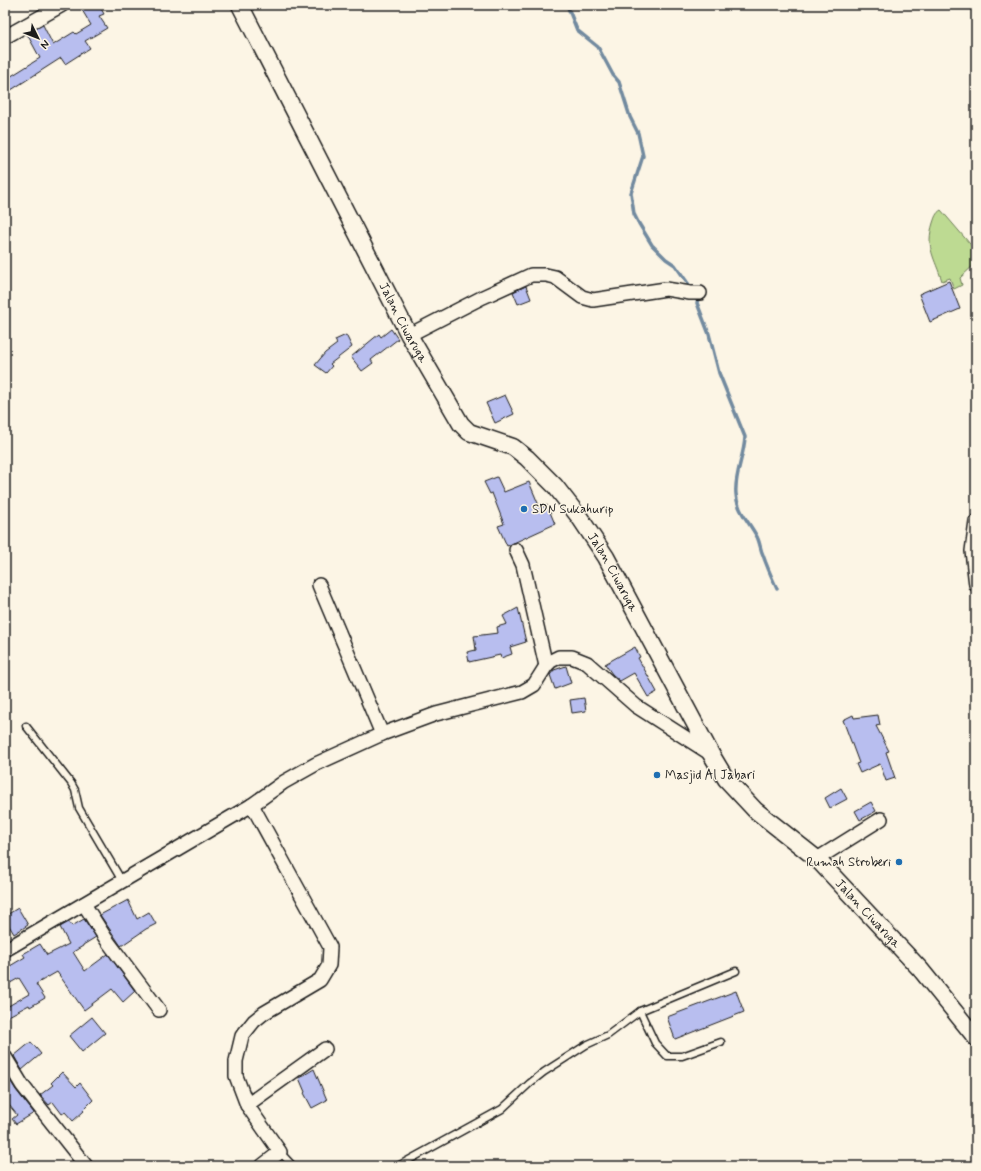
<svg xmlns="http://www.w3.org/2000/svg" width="981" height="1171" viewBox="0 0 981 1171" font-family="Mynerve,sans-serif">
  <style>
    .green { fill: #bdda92; stroke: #6c7b57 }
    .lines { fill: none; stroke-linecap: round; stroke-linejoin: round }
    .stream { stroke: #728a9f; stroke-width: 3.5 }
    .building { fill: #b8beef; stroke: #1c1c1c }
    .service-casing { stroke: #1c1c1c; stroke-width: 9 }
    .minor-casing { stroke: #1c1c1c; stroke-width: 16 }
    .tertiary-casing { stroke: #1c1c1c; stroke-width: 19 }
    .service { stroke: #fcf5e5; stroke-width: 6 }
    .minor { stroke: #fcf5e5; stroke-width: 13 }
    .tertiary { stroke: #fcf5e5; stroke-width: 16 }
    .poi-dot { fill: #1f6fb2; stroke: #fcf5e5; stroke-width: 1.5 }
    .labels { text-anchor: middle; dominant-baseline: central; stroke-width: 3; stroke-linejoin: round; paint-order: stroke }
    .street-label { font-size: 13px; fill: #1c1c1c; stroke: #fcf5e5 }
    .poi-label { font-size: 13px; fill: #1c1c1c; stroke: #fcf5e5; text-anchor: start }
  </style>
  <rect width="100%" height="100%" fill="#fcf5e5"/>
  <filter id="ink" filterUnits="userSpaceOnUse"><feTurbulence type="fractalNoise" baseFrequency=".025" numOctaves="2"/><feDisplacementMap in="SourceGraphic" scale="8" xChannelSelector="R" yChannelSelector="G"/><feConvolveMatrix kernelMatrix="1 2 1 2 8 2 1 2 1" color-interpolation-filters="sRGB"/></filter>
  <g filter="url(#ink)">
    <!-- green -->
    <path class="green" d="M941,210L976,251V263L960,278L962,285L954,289L950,278L942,281C935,258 925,248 933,223C935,217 936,213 941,210Z"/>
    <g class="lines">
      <!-- stream -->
      <g class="stream">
        <polyline points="567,5 577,30 598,47 613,75 619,82 630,117 638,133 643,156 631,193 634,214 638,222 652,245 666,259 675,265 692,289"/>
        <path d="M697,296L698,298L697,303L709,334L719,373L745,437C744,457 734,475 736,494C737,510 749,522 756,535C760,541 760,549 763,555C767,567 772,578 777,589"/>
      </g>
    </g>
    <!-- building -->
    <g class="building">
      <polygon points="79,5 99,5 104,14 99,16 107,28 85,41 90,48 65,64 61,58 8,92 5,87 5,80 40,58 27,34 43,25 53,45 74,32 76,34 91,25"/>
      <polygon points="949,281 960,309 930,322 919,294"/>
      <polygon points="526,286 531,299 518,304 513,292"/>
      <polygon points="391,329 398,339 371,360 373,363 362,371 351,357 379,334 381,337"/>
      <polygon points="346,335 352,347 330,364 332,366 326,373 315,365 325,353 337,344 335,340"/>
      <polygon points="505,395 514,414 495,423 486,403"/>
      <polygon points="497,477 504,492 529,482 540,508 547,505 555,524 507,546 498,526 504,524 492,493 490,494 484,482"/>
      <polygon points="518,608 526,642 510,647 512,654 501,658 500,655 469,662 467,652 476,650 474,636 498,633 497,627 507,624 503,616"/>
      <polygon points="635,647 640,657 638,658 657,692 648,697 634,673 620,681 612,674 605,664"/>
      <polygon points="566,666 571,683 555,689 550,675 554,670"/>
      <polygon points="584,698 586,711 572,713 570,700"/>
      <polygon points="853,715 854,718 878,715 880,725 876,726 889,751 886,752 895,778 886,781 880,764 860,773 856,764 859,763 843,720"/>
      <polygon points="841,788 847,799 830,808 825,798"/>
      <polygon points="871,802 876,811 860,820 855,811"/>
      <polygon points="128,900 137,919 149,912 156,924 146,929 121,946 100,915"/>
      <polygon points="18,908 28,925 14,934 5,919 5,916"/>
      <polygon points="84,919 96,937 83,945 83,946 73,952 85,971 108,954 135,991 123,1002 112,989 84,1010 57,972 36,984 45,998 30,1007 29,1005 5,1018 5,1008 29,994 19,978 5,986 5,969 25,957 23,954 40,944 47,955 69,944 60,927 69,922 72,926"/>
      <polygon points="736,991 744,1012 675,1039 667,1017"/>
      <polygon points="92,1017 105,1033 82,1052 69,1036"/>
      <polygon points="31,1042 41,1054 22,1070 14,1056"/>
      <polygon points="314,1069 327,1100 312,1108 304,1093 305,1092 299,1078"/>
      <polygon points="5,1072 16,1090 34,1113 16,1124 12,1119 17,1115 5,1100"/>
      <polygon points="62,1072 76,1087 80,1083 93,1100 83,1110 84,1111 73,1121 65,1112 62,1114 53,1102 49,1105 40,1095 53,1085 51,1083"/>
    </g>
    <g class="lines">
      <!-- service casing -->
      <g class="service-casing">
        <g id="service">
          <polyline points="26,726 71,783 75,790 79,808 122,881"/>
          <polyline points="640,1011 655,1043 667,1056 682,1056 721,1042"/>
          <polyline points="280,1152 293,1166"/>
          <polyline points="398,1166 502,1109 530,1083 544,1072 586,1045 608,1035 640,1011 736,971"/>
        </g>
      </g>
      <!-- minor casing -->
      <g class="minor-casing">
        <g id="minor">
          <polyline points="5,37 62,5"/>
          <polyline points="409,335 483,297 531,275 546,275 555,277 582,297 593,300 666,289 690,293 700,293"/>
          <polyline points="976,522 972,551 976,585"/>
          <polyline points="516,550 523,565 546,666"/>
          <polyline points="319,585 382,734"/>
          <polyline points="252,805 330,947 329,965 320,980 264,1013 254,1021 242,1036 236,1061 236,1076 247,1105 280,1152 262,1166"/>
          <polyline points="817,859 881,819"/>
          <polyline points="84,904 106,939 159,1010"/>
          <polyline points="5,950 252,805 284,782 316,764 382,734 436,714 522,692 534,685 546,666 551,661 559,657 572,657 587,663 636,706 711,754"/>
          <polyline points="5,1057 22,1085 86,1166"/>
          <polyline points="247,1105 325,1049"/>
        </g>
      </g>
      <!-- tertiary casing -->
      <g class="tertiary-casing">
        <g id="tertiary">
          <path id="s1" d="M240,5L409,335L461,424L469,432L513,447L527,458L555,486L580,518L606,557L711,754L726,779L755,810L817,859L921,970L976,1038"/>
        </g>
      </g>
      <!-- service -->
      <use href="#service" class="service"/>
      <!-- minor -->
      <use href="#minor" class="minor"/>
      <!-- tertiary -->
      <use href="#tertiary" class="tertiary"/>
    </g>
  </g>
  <!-- markers -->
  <g class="poi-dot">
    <circle cx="524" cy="509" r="4"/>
    <circle cx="657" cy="775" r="4"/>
    <circle cx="899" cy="862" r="4"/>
  </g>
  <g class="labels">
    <!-- street labels -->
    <g class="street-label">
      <text stroke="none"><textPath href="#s1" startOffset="357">Jalan Ciwaruga</textPath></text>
      <text stroke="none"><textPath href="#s1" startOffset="693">Jalan Ciwaruga</textPath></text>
      <text stroke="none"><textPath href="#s1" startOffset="1125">Jalan Ciwaruga</textPath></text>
    </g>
    <!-- poi labels -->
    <g class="poi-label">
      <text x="532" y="509">SDN Sukahurip</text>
      <text x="665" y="775">Masjid Al Jabari</text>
      <text x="891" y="862" text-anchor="end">Rumah Stroberi</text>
    </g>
  </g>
  <!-- margin -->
  <rect width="981" height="1171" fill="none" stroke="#fcf5e5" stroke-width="20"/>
  <rect x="10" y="10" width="961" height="1151" fill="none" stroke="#1c1c1c" stroke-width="1.5" filter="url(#ink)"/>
  <!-- north arrow -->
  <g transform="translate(38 38) rotate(133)" stroke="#fcf5e5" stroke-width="3" paint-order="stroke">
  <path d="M0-3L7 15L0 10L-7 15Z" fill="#1c1c1c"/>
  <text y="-6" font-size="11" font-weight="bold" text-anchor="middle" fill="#1c1c1c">N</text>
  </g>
</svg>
